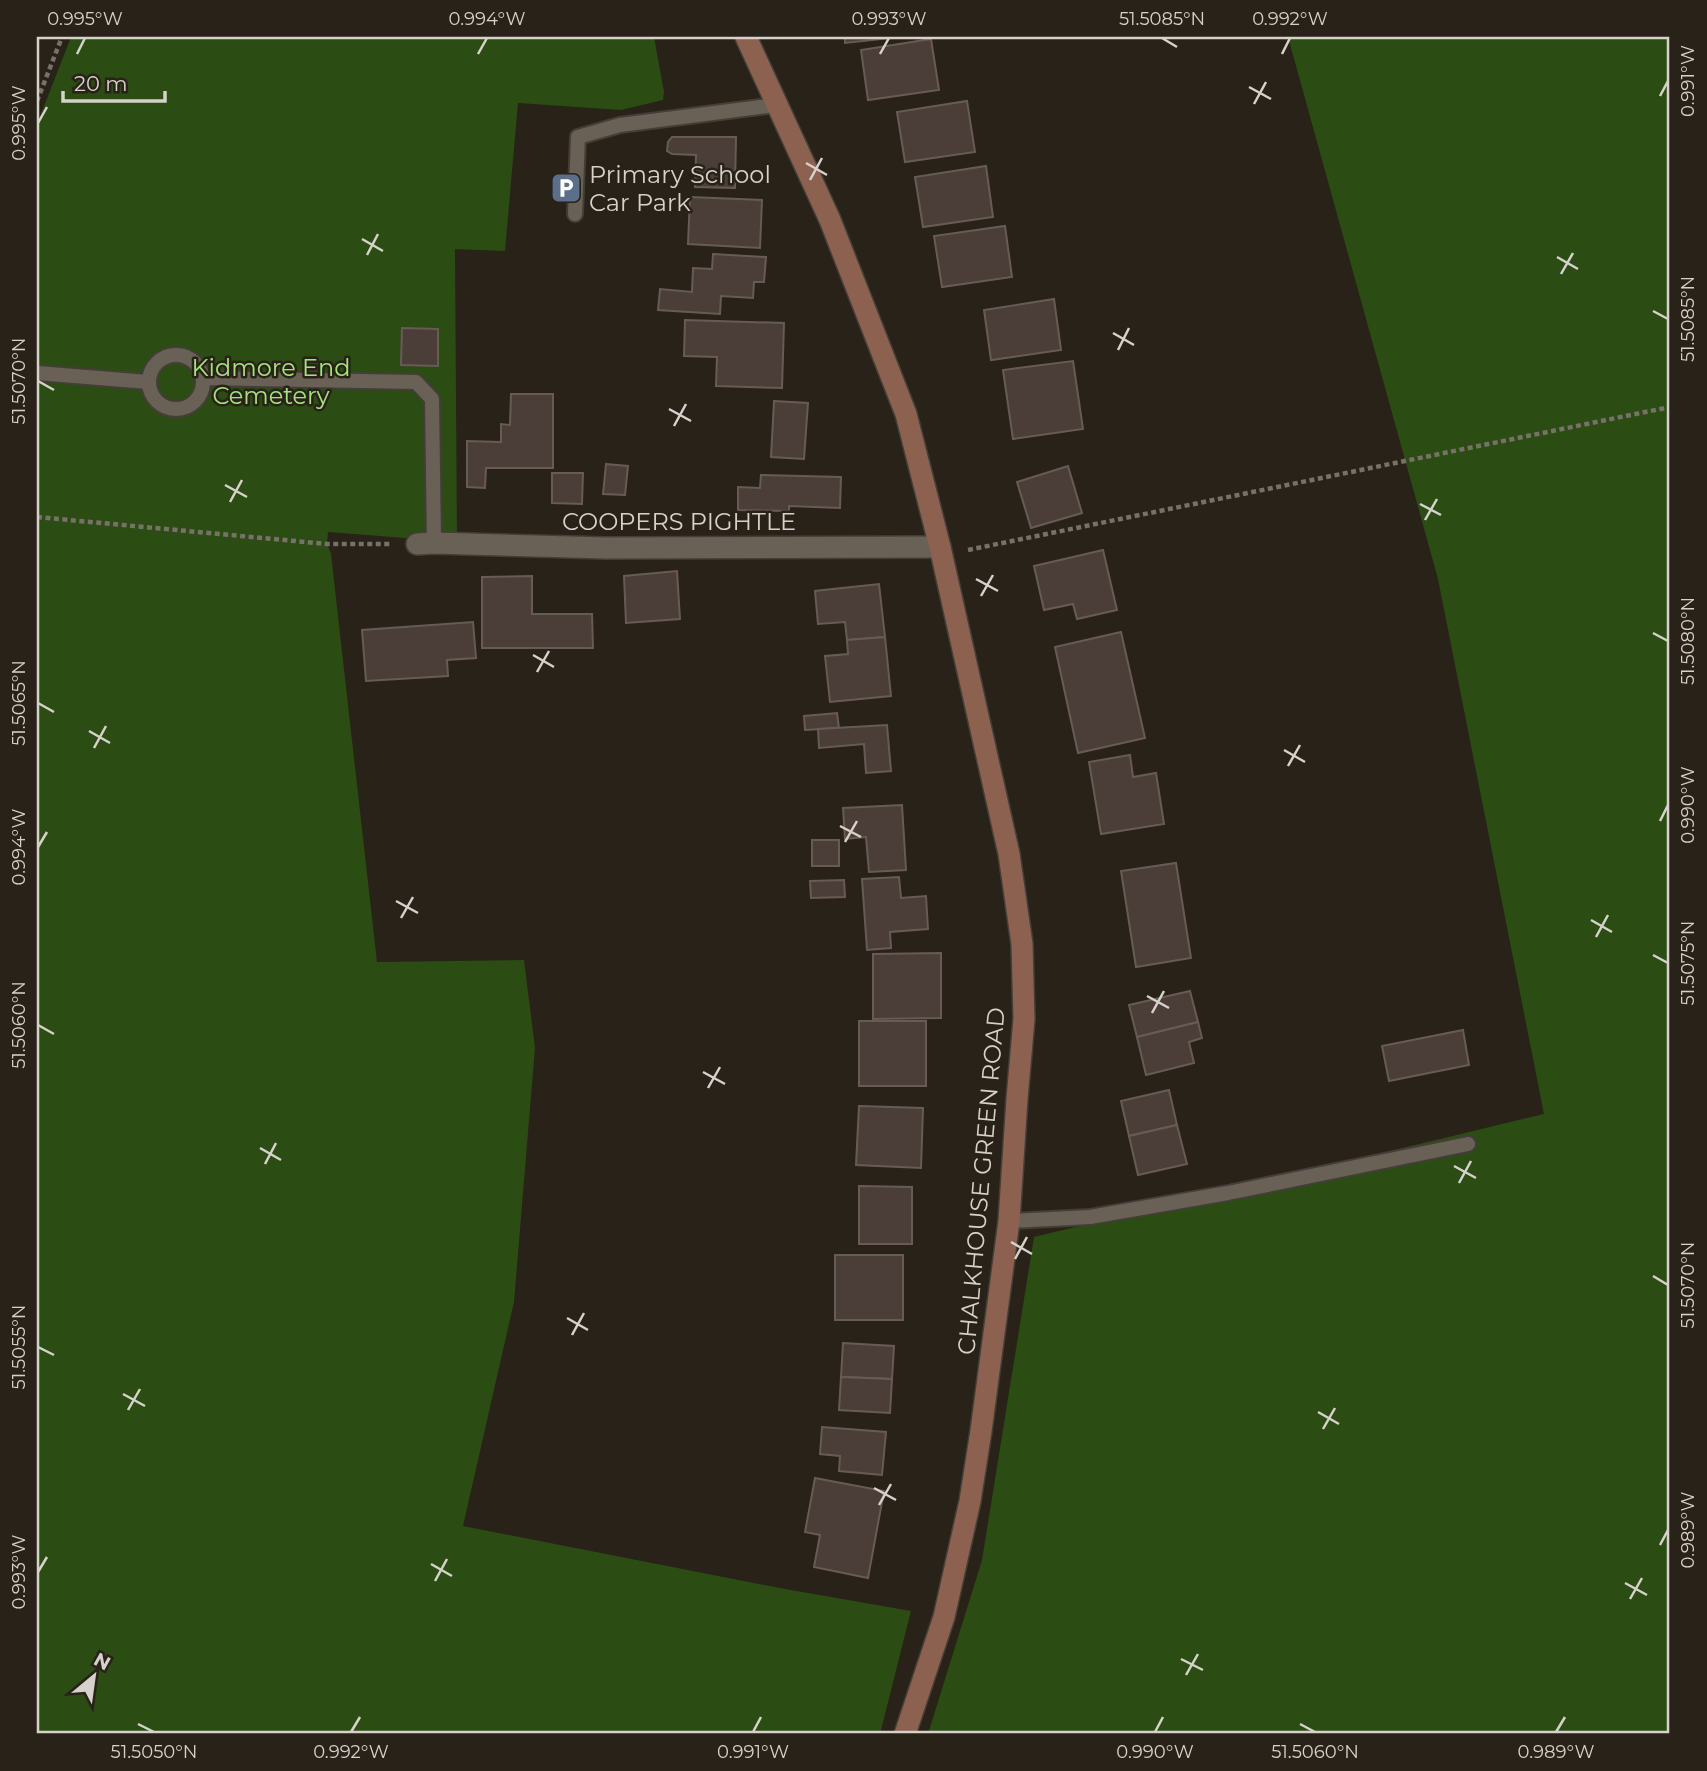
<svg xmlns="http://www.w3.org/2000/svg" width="1707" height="1771" viewBox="0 0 1707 1771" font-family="Montserrat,sans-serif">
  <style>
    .green { fill: #2b4c12 }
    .building { fill: #4b3e39; stroke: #685b55; stroke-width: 2 }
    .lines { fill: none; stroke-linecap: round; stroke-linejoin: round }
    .lane-casing { stroke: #443e38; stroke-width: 18 }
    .street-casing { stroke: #443e38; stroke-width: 24 }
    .secondary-casing { stroke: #443e38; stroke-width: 24 }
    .path { stroke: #777169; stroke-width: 4.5; stroke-dasharray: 5 3.5; stroke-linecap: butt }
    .lane { stroke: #696156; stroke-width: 14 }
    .street { stroke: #696156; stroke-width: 21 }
    .secondary { stroke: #8c6150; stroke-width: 21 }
    .ticks { fill: none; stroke: #d6d1cb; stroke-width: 2.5 }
    .labels { text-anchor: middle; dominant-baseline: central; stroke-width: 5; stroke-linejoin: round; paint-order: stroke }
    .poi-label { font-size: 24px; fill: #d6d1cb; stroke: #292218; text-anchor: start }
    .park-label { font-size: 24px; fill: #a4e37d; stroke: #292218 }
    .street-label { font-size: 24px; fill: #d6d1cb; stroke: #292218 }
    .neatline { fill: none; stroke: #d6d1cb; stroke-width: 2.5 }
    .ticks-label { font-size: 18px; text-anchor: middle; fill: #d6d1cb }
  </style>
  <rect width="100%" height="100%" fill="#292218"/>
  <!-- green -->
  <g class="green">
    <polygon points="71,37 654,37 664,92 663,100 621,110 518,103 505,251 455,249 457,542 328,532 327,544 331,554 377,962 524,960 535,1048 514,1302 463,1526 785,1589 911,1611 880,1734 37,1734 37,124"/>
    <polygon points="1288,37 1670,37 1670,1734 928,1734 982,1560 1034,1237 1544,1114 1438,579"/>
  </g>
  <!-- building -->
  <g class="building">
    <polygon points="845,37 900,37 845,43"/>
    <polygon points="931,39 939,90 868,100 861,50"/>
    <polygon points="967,101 975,152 905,162 897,112"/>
    <polygon points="672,137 736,137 735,188 695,187 696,155 672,154 667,151 668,142"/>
    <polygon points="986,166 993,217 923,227 915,177"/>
    <polygon points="690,197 762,200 760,248 688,244"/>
    <polygon points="1005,226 1012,277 942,287 934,236"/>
    <polygon points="713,254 766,257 764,282 754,282 753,298 721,296 720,314 658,310 660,289 692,292 693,268 712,269"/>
    <polygon points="1054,299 1061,350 991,360 984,310"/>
    <polygon points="685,320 784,323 782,388 716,386 717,357 684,356"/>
    <polygon points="402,328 438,329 438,366 401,365"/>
    <polygon points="1073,361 1083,429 1013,439 1003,370"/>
    <polygon points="511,394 553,394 553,468 486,468 485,488 467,487 467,441 501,442 501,424 510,425"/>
    <polygon points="774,401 808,403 804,459 771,457"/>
    <polygon points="606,464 628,466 625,495 603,494"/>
    <polygon points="1068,466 1082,513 1031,528 1017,482"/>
    <polygon points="552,473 583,473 582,504 552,503"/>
    <polygon points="761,475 841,477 840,508 789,506 789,511 738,510 738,487 760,488"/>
    <polygon points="1103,550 1117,610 1077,619 1073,604 1044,610 1034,566"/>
    <polygon points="677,571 680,619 626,623 624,576"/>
    <polygon points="532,576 532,614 592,614 593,648 482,648 482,577"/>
    <polygon points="879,584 885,637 847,640 845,622 818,624 815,591"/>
    <polygon points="473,622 476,658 447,660 448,676 366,681 362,630"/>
    <polygon points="1121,632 1145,738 1078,753 1055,647"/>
    <polygon points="885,637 891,696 830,702 825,656 848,654 847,640"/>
    <polygon points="837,713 839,728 805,730 804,716"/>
    <polygon points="887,725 891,771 866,773 864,744 819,748 818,729"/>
    <polygon points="1130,755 1133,777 1156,773 1164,824 1101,834 1089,762"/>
    <polygon points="902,805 906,870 869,872 866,837 845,839 843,808"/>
    <rect x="812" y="840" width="27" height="26"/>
    <polygon points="1176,863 1191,958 1136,967 1121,871"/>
    <polygon points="899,877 901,898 926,896 928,929 890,932 891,948 867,950 862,879"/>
    <polygon points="844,880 845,897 811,898 810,881"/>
    <polygon points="941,953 941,1018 873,1019 873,954"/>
    <polygon points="1190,991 1198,1022 1137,1037 1129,1005"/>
    <rect x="859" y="1021" width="67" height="65"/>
    <polygon points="1198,1022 1202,1038 1189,1042 1194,1063 1146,1075 1137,1037"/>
    <polygon points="1463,1030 1469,1065 1389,1081 1382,1046"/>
    <polygon points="1169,1090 1177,1125 1129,1136 1121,1101"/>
    <polygon points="859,1106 923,1108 921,1168 856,1165"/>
    <polygon points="1177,1125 1187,1164 1138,1175 1129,1136"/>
    <polygon points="859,1186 912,1187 912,1244 859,1244"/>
    <rect x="835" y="1255" width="68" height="65"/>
    <polygon points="843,1343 894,1346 892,1379 841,1377"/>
    <polygon points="841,1377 892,1379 890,1413 839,1410"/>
    <polygon points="822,1427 886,1432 882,1475 839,1471 840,1456 820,1454"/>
    <polygon points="815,1478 884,1491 868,1578 814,1567 820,1535 805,1532"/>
  </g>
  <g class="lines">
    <!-- lane casing -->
    <g class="lane-casing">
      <g id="lane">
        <polyline points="575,214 578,137 620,125 776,105"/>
        <circle cx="176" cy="382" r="27"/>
        <polyline points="37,373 148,382"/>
        <polyline points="203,378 416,382 432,399 434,543"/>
        <polyline points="1009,1221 1090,1217 1228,1193 1468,1144"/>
      </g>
    </g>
    <!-- street casing -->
    <g class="street-casing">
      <polyline id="street" points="417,544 434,543 606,548 940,547"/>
    </g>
    <!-- secondary casing -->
    <g class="secondary-casing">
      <polyline id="secondary" points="746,37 830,220 906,414 940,547 1009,854 1022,944 1024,1019 1017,1099 1009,1221 981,1431 970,1501 944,1617 905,1734"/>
    </g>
    <!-- path -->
    <g class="path">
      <polyline points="37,101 62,37"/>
      <polyline points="37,517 327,544 392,544"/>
      <polyline points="968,550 1670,407"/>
    </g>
    <!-- lane -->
    <use href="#lane" class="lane"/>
    <!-- street -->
    <use href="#street" class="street"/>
    <!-- secondary -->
    <use href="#secondary" class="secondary"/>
  </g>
  <!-- ticks -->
  <path class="ticks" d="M1162,38L1177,47M77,54L85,38M478,54L487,38M880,54L889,38M1282,54L1290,38M1249,87L1271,99M1660,96L1668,81M1254,104L1266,82M38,123L47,107M806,163L827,175M810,180L822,158M362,239L383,251M367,255L378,234M1557,257L1578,269M1561,274L1573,253M1653,311L1668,319M1113,333L1134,345M1118,350L1129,328M38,381L54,390M669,409L691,421M674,426L686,404M225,485L247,497M230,502L242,480M1420,504L1441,515M1425,520L1437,499M976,579L998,591M981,596L993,575M1653,633L1668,641M533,655L554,667M537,672L549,651M38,703L54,712M89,731L110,743M94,748L106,726M1284,750L1305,762M1288,766L1300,745M1660,821L1668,805M840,826L861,837M845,842L857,821M38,847L47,832M396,901L418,913M401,918L413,897M1591,920L1612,932M1596,937L1608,915M1653,955L1668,963M1147,996L1169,1008M1152,1013L1164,991M38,1025L54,1034M703,1072L725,1084M708,1088L720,1067M260,1148L281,1160M265,1164L276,1143M1454,1166L1476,1178M1459,1183L1471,1161M1011,1242L1032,1254M1015,1259L1027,1237M1653,1276L1668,1285M567,1318L588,1330M572,1335L584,1313M38,1347L54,1355M123,1394L145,1406M128,1410L140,1389M1318,1412L1339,1424M1323,1429L1335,1408M874,1488L896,1500M879,1505L891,1484M1660,1545L1668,1530M431,1564L452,1576M38,1572L47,1557M435,1581L447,1559M1625,1583L1647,1595M1630,1599L1642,1578M1181,1659L1203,1670M1186,1675L1198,1654M138,1724L154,1732M1300,1724L1315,1732M351,1732L360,1717M753,1732L761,1717M1155,1732L1163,1717M1556,1732L1565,1717"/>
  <!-- icons -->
  <defs>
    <g id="parking-square" transform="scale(1.575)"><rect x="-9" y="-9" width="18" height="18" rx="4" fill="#5c6f8a" stroke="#292218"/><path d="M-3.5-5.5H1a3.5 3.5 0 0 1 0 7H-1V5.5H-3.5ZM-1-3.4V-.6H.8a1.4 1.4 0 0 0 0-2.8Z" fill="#fff"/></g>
  </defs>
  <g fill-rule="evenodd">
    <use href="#parking-square" x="566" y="188"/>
  </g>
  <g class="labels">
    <!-- poi labels -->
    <g class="poi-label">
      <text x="589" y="174">Primary School<tspan x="589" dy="28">Car Park</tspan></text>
    </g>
    <!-- park labels -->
    <g class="park-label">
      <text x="271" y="367">Kidmore End<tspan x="271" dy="28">Cemetery</tspan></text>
    </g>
    <!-- street labels -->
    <g class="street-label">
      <text x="679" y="521">COOPERS PIGHTLE</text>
      <text transform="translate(981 1181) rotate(-85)">CHALKHOUSE GREEN ROAD</text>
    </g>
  </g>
  <!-- border -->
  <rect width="1707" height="1771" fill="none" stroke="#292218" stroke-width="77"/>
  <!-- north arrow -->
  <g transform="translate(94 1676) rotate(29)" stroke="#292218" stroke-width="5" paint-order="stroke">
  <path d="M0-5L12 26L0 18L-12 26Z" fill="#d6d1cb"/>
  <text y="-10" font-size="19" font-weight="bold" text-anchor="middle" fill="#d6d1cb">N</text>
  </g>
  <!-- scale -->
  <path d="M63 91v10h102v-10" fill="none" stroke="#d6d1cb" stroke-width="3.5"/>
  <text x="74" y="91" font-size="21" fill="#d6d1cb" stroke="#292218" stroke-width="5" paint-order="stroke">20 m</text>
  <rect x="38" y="38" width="1630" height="1694" class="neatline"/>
  <g class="ticks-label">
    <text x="85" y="25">0.995°W</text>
    <text x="487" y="25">0.994°W</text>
    <text x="889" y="25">0.993°W</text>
    <text x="1162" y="25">51.5085°N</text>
    <text x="1290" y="25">0.992°W</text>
    <text transform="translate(1688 81) rotate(-90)" y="6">0.991°W</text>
    <text transform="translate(19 123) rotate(-90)" y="6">0.995°W</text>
    <text transform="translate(1688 319) rotate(-90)" y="6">51.5085°N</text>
    <text transform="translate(19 381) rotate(-90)" y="6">51.5070°N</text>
    <text transform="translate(1688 641) rotate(-90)" y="6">51.5080°N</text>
    <text transform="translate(19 703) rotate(-90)" y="6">51.5065°N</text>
    <text transform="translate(1688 805) rotate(-90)" y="6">0.990°W</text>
    <text transform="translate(19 847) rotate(-90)" y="6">0.994°W</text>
    <text transform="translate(1688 963) rotate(-90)" y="6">51.5075°N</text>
    <text transform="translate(19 1025) rotate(-90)" y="6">51.5060°N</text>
    <text transform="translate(1688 1285) rotate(-90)" y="6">51.5070°N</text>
    <text transform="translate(19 1347) rotate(-90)" y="6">51.5055°N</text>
    <text transform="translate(1688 1530) rotate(-90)" y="6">0.989°W</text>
    <text transform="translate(19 1572) rotate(-90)" y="6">0.993°W</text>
    <text x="154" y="1758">51.5050°N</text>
    <text x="351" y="1758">0.992°W</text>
    <text x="753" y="1758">0.991°W</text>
    <text x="1155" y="1758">0.990°W</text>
    <text x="1315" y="1758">51.5060°N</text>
    <text x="1556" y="1758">0.989°W</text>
  </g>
</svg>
